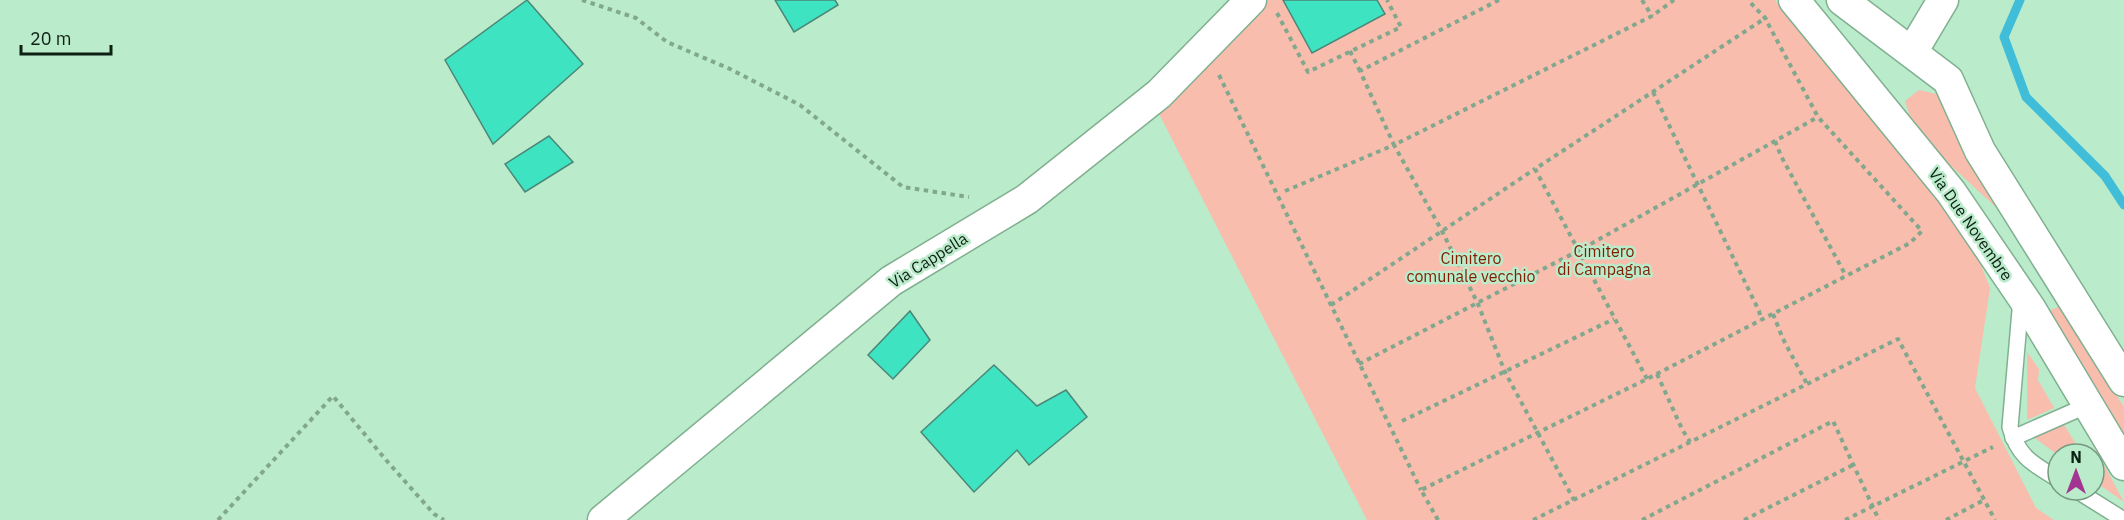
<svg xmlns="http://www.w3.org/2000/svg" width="2124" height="520" viewBox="0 0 2124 520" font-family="'IBM Plex Sans',sans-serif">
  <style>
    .green { fill: #f9bdad }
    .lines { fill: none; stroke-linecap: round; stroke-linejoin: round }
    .stream { stroke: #40bdd8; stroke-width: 9 }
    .building { fill: #3ee3c1; stroke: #4b8778; stroke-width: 1.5 }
    .service-casing { stroke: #80b090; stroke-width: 18 }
    .minor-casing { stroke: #80b090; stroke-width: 33 }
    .path { stroke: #81a88e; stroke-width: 4; stroke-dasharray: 4.5 4.5; stroke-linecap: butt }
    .service { stroke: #fff; stroke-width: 15 }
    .minor { stroke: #fff; stroke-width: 30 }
    .labels { text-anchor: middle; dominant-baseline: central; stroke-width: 5; stroke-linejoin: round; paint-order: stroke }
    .street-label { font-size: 16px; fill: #0d2014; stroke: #baebca }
    .park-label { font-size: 16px; fill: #801e02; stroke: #baebca }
  </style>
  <rect width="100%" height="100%" fill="#baebca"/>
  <!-- green -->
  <g class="green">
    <polygon points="1258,0 1775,0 1973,245 1990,288 1975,388 2036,508 2054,520 1367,520 1155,106"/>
    <polygon points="1919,90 1936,94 1948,106 1982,178 2000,211 1934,150 1912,123 1905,101"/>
    <polygon points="2060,306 2124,407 2124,440 2050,322 2051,310"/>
    <polygon points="2027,352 2039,369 2038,380 2054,408 2027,420"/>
    <polygon points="2063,423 2082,454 2058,455 2032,436"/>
    <polygon points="2096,450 2124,502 2094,481 2094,454"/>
  </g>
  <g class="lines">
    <!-- stream -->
    <polyline class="stream" points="2020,0 2004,37 2026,97 2105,176 2124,205"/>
  </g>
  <!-- building -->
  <g class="building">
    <polygon points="527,0 583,64 493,144 445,60"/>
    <polygon points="775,0 835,0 838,5 794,32"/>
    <polygon points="1283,0 1377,0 1385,14 1312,53"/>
    <polygon points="549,136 573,162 525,192 505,164"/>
    <polygon points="910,311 930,340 893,379 868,355"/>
    <polygon points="994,365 1037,406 1066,390 1087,417 1029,465 1017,450 974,492 921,432"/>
  </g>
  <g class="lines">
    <!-- service casing -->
    <g class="service-casing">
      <g id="service">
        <path d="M2021,299L2010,427C2018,457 2033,464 2058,479"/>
        <polyline points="2013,438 2088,405"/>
        <polyline points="2076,490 2124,520"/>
      </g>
    </g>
    <!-- minor casing -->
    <g class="minor-casing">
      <g id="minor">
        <polyline points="1794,0 1951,192 2030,308 2124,465"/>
        <polyline points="1842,0 1948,80 1980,151 2124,381"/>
        <polyline points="1912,52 1943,0"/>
        <polyline points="603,520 891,281 1027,199 1159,94 1251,0"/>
      </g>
    </g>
    <!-- path -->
    <g class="path">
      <polyline points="582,0 636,18 667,42 730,69 800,105 903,187 969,197"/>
      <polyline points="1499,0 1360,71 1394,145 1652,16 1674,0"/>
      <polyline points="1642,0 1652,16"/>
      <polyline points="1277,13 1308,72 1401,27 1387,0"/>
      <polyline points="1350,51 1360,71"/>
      <polyline points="1219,75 1421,490"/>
      <polyline points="1653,92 1759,311 1761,320"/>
      <polyline points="1775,141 1781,156 1846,276"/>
      <polyline points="1285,191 1394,145 1442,231 1478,304 1505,372 1574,500"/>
      <polyline points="1331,305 1535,169"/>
      <polyline points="1773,314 1783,339 1807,384"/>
      <polyline points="1359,364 1578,251 1818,117"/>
      <polyline points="1657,374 1682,429 1690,442"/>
      <polyline points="1647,379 1535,169 1767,17"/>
      <polyline points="1402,421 1614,319"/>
      <polyline points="218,520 333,396 386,460 434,514 444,520"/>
      <polyline points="1438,520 1421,490 1647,379 1846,276 1910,243 1922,231 1818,117 1765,18 1748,0"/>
      <polyline points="1533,520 1898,339 1995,520"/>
      <polyline points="1642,520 1833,421 1879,520"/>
      <polyline points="1744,520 1853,465"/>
      <polyline points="1845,520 1993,447"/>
      <polyline points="1946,520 1984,500"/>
    </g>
    <!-- service -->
    <use href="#service" class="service"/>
    <!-- minor -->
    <use href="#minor" class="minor"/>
  </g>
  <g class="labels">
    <!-- street labels -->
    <g class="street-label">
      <text transform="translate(1971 224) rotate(55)">Via Due Novembre</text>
      <text transform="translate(928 260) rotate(-32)">Via Cappella</text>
    </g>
    <!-- park labels -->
    <g class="park-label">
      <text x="1604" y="251">Cimitero<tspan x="1604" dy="18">di Campagna</tspan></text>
      <text x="1471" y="258">Cimitero<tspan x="1471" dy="18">comunale vecchio</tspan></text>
    </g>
  </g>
  <!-- north arrow -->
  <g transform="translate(2076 472)"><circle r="28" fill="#baebca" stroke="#759a81" stroke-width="1.5"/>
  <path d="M0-4.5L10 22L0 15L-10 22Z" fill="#a33491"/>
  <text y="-9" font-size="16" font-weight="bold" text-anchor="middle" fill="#0d2014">N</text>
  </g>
  <!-- scale -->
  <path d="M21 45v9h90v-9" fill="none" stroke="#0d2014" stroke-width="3"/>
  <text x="30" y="45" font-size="18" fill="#0d2014" stroke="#baebca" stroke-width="4.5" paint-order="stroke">20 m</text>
</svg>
